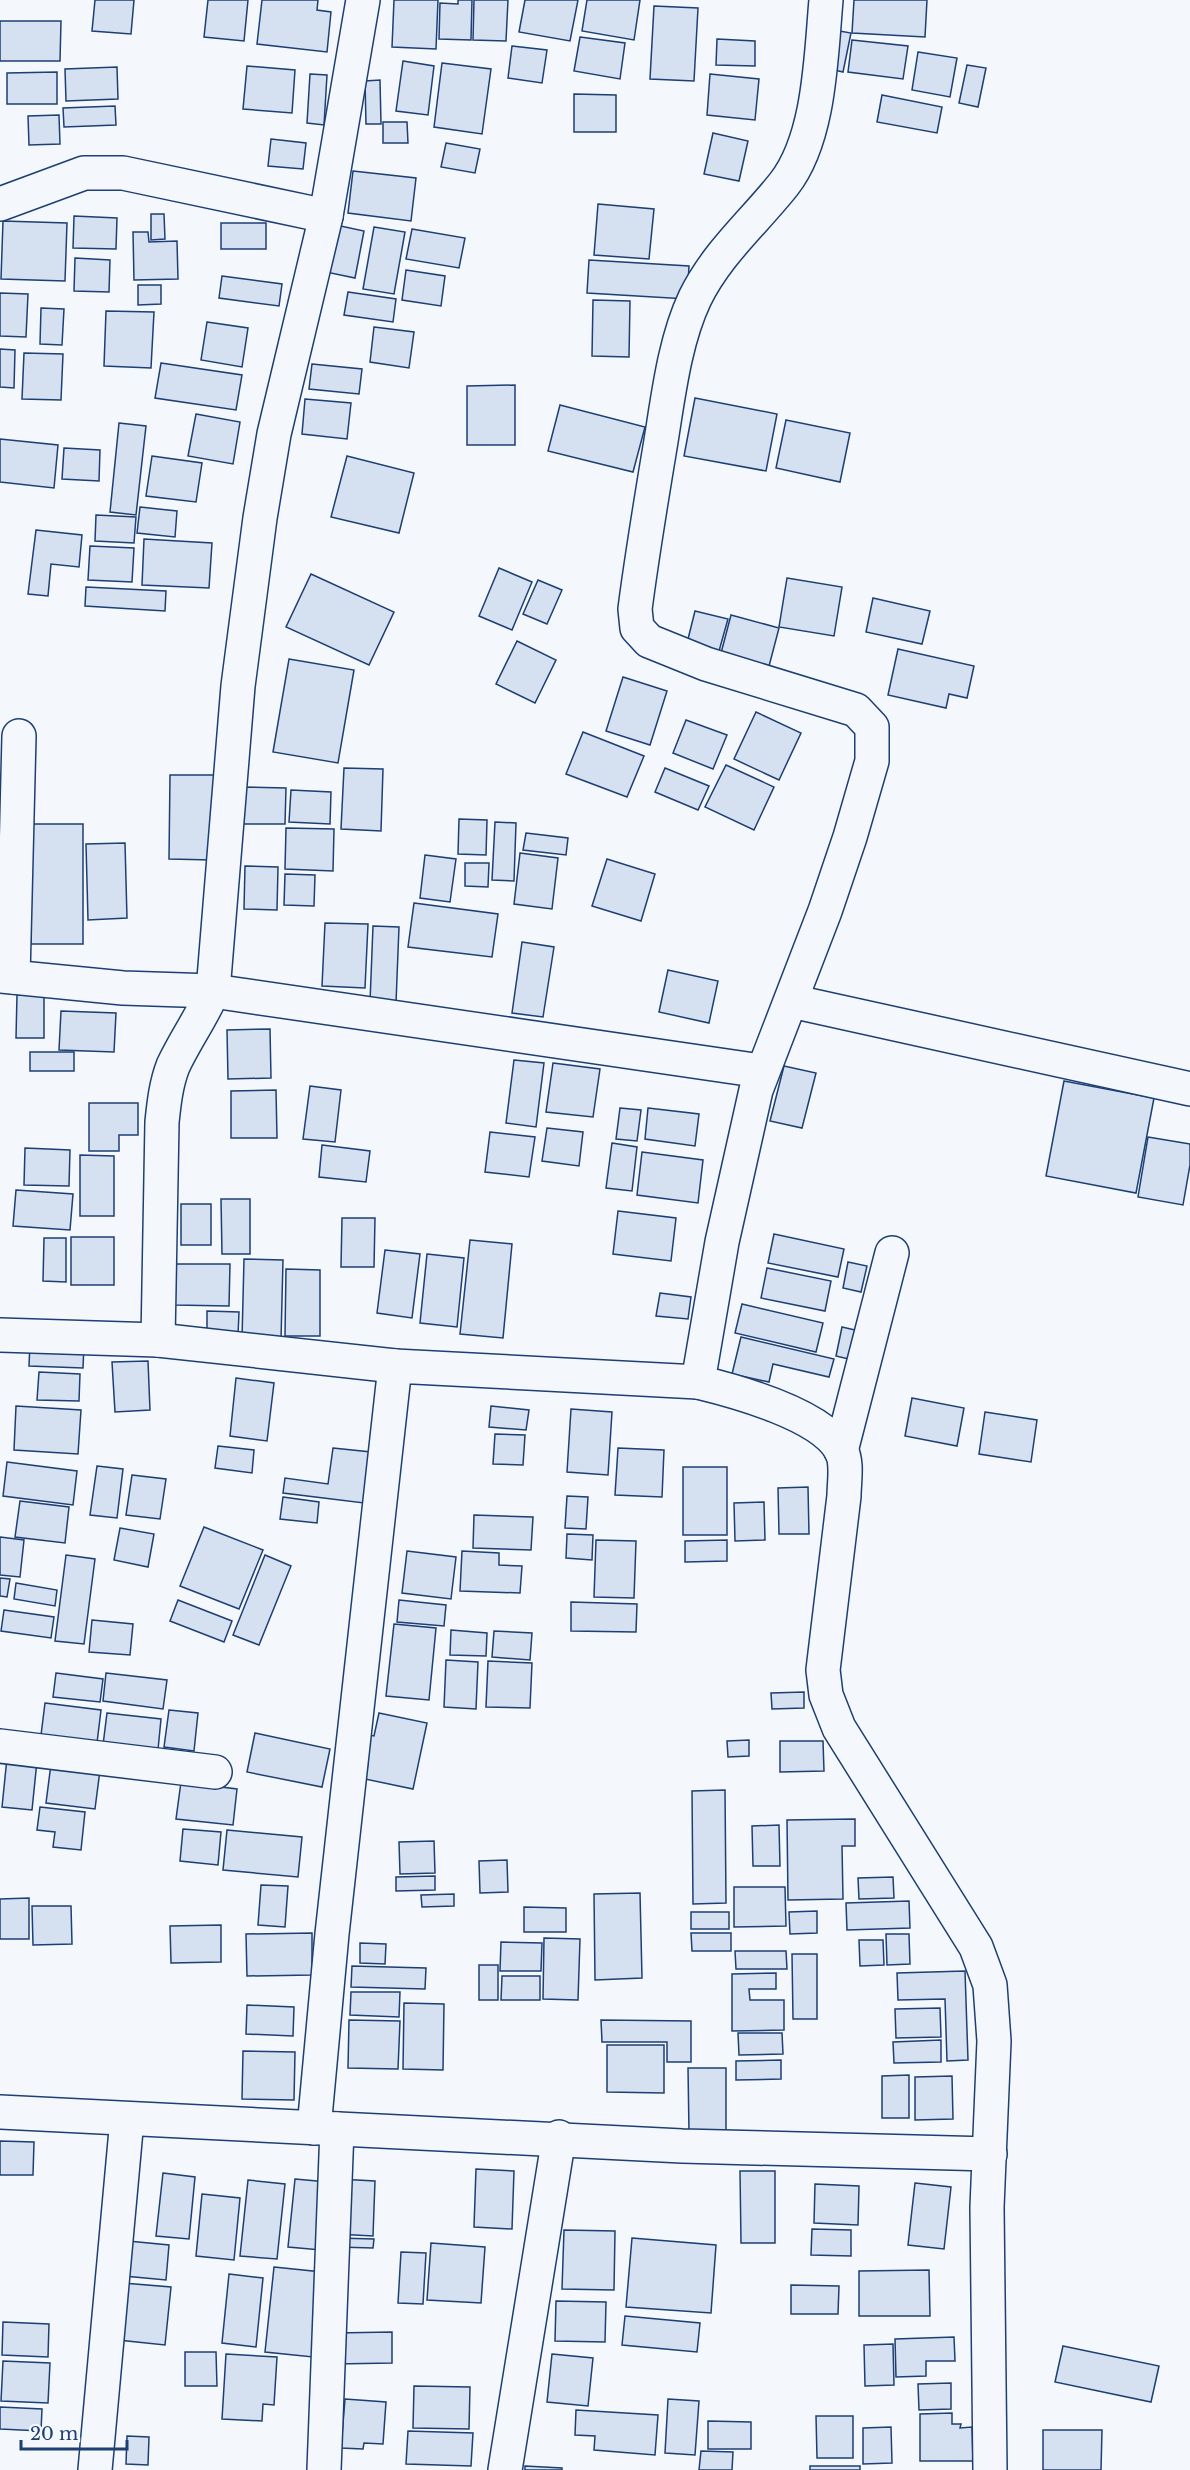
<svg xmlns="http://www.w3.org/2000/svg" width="1190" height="2470" viewBox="0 0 1190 2470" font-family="'Libre Baskerville',serif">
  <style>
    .building { fill: #d5e0f0; stroke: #1d3f73; stroke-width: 1.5 }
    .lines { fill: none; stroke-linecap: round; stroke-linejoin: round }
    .minor-casing { stroke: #1d3f73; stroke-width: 36 }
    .minor { stroke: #f4f7fb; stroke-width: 33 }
  </style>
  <rect width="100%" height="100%" fill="#f4f7fb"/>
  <!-- building -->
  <g class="building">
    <polygon points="95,0 134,0 131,34 92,31"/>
    <polygon points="208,0 248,0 244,41 204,37"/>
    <polygon points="262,0 318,0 317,10 331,12 327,52 257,44"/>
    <polygon points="394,0 438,0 436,49 392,47"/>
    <polygon points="458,0 472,0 471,40 439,39 440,3 458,4"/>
    <polygon points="474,0 508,0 506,41 473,40"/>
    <polygon points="525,0 578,0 570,41 519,32"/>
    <polygon points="587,0 640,0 634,40 582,31"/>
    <polygon points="854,0 927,0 925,37 852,33"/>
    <polygon points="654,6 698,8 694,81 650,79"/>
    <polygon points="0,21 61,21 60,61 0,61"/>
    <polygon points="834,30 851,33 843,72 826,68"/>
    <polygon points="580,37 625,43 620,79 574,71"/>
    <polygon points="717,39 755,41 755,66 716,65"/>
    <polygon points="852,40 908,46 903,79 848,72"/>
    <polygon points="512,46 547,50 542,83 508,78"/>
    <polygon points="918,52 957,58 950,97 912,90"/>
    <polygon points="403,61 434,66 428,115 396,111"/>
    <polygon points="442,63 491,69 482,134 434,127"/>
    <polygon points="967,65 986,68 978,107 959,103"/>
    <polygon points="247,66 295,70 292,113 243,109"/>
    <polygon points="117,67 118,99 66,101 65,69"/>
    <polygon points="57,72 57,104 7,104 7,73"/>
    <polygon points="310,74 327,75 324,125 307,123"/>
    <polygon points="710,74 759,79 755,120 707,115"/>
    <polygon points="380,80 381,124 366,124 365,81"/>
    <polygon points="574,94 616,95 616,132 574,132"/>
    <polygon points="882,95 942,107 937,133 877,122"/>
    <polygon points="115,106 116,125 64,127 63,108"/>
    <polygon points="59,115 60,144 29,145 28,116"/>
    <polygon points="383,122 407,122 408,143 383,143"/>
    <polygon points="713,133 748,141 739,181 704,174"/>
    <polygon points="271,139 306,143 303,169 268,166"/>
    <polygon points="446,143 480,149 475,173 441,167"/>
    <polygon points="353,171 416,178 411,221 348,213"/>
    <polygon points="598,204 654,209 649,259 594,255"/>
    <polygon points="151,214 164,214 165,239 151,240"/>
    <polygon points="74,216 117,218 116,249 73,248"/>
    <polygon points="3,221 67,223 65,281 1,279"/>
    <rect x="221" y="223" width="45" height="26"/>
    <polygon points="336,225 364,231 355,278 326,272"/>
    <polygon points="374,227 405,232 394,294 363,289"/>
    <polygon points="412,229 465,238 459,268 406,259"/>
    <polygon points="133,232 148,232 149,242 177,241 178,279 134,280"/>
    <polygon points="75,258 110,260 109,292 74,291"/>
    <polygon points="589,260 689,266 687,299 587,293"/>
    <polygon points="406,270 445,276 441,306 402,300"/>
    <polygon points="222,276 282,284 279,306 219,298"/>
    <polygon points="138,285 161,285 161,304 138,305"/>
    <polygon points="348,292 396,299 393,322 344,315"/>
    <polygon points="0,293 28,294 26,337 0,336"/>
    <polygon points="593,300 630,301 629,357 592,356"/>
    <polygon points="41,308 64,309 62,345 40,344"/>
    <polygon points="106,311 154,312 151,368 104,366"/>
    <polygon points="207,322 248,328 242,367 201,360"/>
    <polygon points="374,327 414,332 409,368 370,362"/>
    <polygon points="0,349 15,350 14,388 0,387"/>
    <polygon points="24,353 63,354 61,400 22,399"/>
    <polygon points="161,363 242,375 236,410 155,398"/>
    <polygon points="312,364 362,369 359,394 309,389"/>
    <polygon points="515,385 515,445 467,445 467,386"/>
    <polygon points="695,398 777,414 766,471 684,456"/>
    <polygon points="305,399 351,403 347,439 302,434"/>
    <polygon points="560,405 645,427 633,472 548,451"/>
    <polygon points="196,414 240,422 233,464 188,456"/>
    <polygon points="786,420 850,433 840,482 776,468"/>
    <polygon points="119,423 146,426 136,515 110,512"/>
    <polygon points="0,439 58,445 54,488 0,482"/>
    <polygon points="64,448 100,450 99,481 62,479"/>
    <polygon points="152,456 202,463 196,502 146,496"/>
    <polygon points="347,456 414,473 399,533 331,517"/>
    <polygon points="140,507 177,511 175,537 137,533"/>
    <polygon points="96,515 136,517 134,543 95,541"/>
    <polygon points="36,530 82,535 79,567 51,564 48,596 28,594"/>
    <polygon points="144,539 212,543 209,588 142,585"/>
    <polygon points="90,546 134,548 132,582 88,580"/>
    <polygon points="499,568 532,582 512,630 479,616"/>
    <polygon points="311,574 394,612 369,665 286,627"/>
    <polygon points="787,578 842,587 834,636 779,627"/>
    <polygon points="538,580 562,590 547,624 523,614"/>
    <polygon points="86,587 166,591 165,611 85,606"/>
    <polygon points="873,598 930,611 922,644 866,632"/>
    <polygon points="695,611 728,619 719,651 687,643"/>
    <polygon points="731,615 779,628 768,670 720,657"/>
    <polygon points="517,641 556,660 535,703 496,684"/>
    <polygon points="898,649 974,666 967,698 949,694 946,708 888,695"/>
    <polygon points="289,659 354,670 338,763 273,752"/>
    <polygon points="623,677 667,691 650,745 606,731"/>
    <polygon points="756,712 801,733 779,780 734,759"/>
    <polygon points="686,720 727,735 713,769 673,753"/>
    <polygon points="583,732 644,756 627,797 566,774"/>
    <polygon points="726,765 774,787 754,830 705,807"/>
    <polygon points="344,768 383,769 381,831 341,829"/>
    <polygon points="665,768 709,786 698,810 655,792"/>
    <polygon points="170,775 214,775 212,860 169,859"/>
    <polygon points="242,787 286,788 285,824 242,824"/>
    <polygon points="291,790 331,792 330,824 289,822"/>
    <polygon points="459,819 487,820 486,855 458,854"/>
    <polygon points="495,822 516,823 514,881 492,880"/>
    <polygon points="32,824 83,824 83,944 31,944"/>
    <polygon points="286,828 334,829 333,871 285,869"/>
    <polygon points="526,833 568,838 566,855 523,850"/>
    <polygon points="125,843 127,918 88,920 86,844"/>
    <polygon points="520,853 558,858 552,909 514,904"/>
    <polygon points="425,855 456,859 450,902 420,898"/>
    <polygon points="607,859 655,874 641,921 592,906"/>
    <polygon points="465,863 489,863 488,887 465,886"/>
    <polygon points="245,866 278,867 277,910 244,909"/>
    <polygon points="285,874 315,875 314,906 284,905"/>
    <polygon points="414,903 498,914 492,957 408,947"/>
    <polygon points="325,923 368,924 365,988 322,986"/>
    <polygon points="373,926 399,927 396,1003 370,1002"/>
    <polygon points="522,942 554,947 543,1017 512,1013"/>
    <polygon points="668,970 718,981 709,1023 659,1012"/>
    <polygon points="17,995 44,995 44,1038 16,1038"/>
    <polygon points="61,1011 116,1013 114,1052 59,1050"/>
    <polygon points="270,1029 271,1078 228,1079 227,1030"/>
    <rect x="30" y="1052" width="44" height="19"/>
    <polygon points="514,1060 544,1063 536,1127 506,1123"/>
    <polygon points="553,1063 600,1069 593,1117 546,1112"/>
    <polygon points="784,1066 816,1073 802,1128 770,1121"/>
    <polygon points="1064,1081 1154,1098 1136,1193 1046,1176"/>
    <polygon points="310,1086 341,1090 335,1142 303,1139"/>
    <polygon points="276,1090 277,1138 231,1138 231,1091"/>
    <polygon points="89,1103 138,1103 138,1135 119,1135 119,1151 89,1151"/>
    <polygon points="620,1108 641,1110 637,1141 616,1139"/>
    <polygon points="648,1108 699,1114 695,1146 645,1139"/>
    <polygon points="547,1128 583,1132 579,1166 542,1161"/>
    <polygon points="490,1132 535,1137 529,1177 485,1172"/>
    <polygon points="1148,1137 1190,1144 1190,1165 1183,1205 1138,1197"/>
    <polygon points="612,1143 637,1147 632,1191 606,1188"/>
    <polygon points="322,1145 370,1151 366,1182 319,1177"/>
    <polygon points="25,1148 70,1150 69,1186 24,1185"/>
    <polygon points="642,1152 703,1160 698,1203 637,1195"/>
    <polygon points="80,1155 114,1156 114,1216 80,1216"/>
    <polygon points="16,1190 73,1194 70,1230 13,1226"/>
    <polygon points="221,1199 250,1199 250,1254 222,1254"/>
    <rect x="181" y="1204" width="30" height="41"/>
    <polygon points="618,1211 676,1218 671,1261 613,1254"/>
    <polygon points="342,1218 375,1218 374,1267 341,1267"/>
    <polygon points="774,1234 844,1249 838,1277 768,1263"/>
    <rect x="71" y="1237" width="43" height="48"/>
    <polygon points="44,1238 66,1238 66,1282 43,1281"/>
    <polygon points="470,1240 512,1244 503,1338 460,1334"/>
    <polygon points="385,1250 420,1254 412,1318 377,1313"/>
    <polygon points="427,1254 464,1258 457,1327 420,1323"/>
    <polygon points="244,1259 283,1260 281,1340 242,1339"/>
    <polygon points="848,1262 867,1266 861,1292 843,1288"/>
    <polygon points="176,1264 230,1264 229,1306 175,1305"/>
    <polygon points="767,1268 831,1281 825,1311 761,1298"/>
    <polygon points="286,1269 320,1270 320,1336 285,1336"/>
    <polygon points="660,1293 691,1297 688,1319 656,1316"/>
    <polygon points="742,1304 823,1323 816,1352 735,1333"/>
    <polygon points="207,1311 239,1312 238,1335 207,1334"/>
    <polygon points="842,1327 864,1332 857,1361 836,1356"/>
    <polygon points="741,1337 834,1359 829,1377 773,1364 769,1382 732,1374"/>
    <polygon points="30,1342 84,1344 83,1368 29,1366"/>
    <polygon points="148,1361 150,1410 115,1412 112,1362"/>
    <polygon points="39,1372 80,1374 79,1401 37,1400"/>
    <polygon points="236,1378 274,1383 267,1441 230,1436"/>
    <polygon points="912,1398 964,1408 957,1446 905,1436"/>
    <polygon points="16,1406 81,1410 78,1454 14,1450"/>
    <polygon points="491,1406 529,1410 526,1430 489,1427"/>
    <polygon points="571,1409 612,1412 608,1475 567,1472"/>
    <polygon points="985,1412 1037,1420 1031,1462 979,1454"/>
    <polygon points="495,1434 525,1435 523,1465 493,1464"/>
    <polygon points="218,1446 254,1450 252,1473 215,1468"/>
    <polygon points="333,1448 371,1452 364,1503 283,1493 285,1478 328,1484"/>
    <polygon points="618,1448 664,1450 662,1497 615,1495"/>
    <polygon points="7,1462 77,1471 73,1505 3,1496"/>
    <polygon points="97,1466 123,1469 117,1518 90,1515"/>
    <rect x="683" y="1467" width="44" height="68"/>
    <polygon points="132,1475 166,1479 160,1519 126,1515"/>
    <polygon points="808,1487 809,1534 779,1534 778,1488"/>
    <polygon points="567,1496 588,1497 586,1529 565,1528"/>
    <polygon points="283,1497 319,1502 317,1523 280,1519"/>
    <polygon points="20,1501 69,1507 65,1543 15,1537"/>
    <polygon points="764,1502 765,1540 735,1541 734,1503"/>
    <polygon points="474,1515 533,1517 531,1550 473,1548"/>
    <polygon points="204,1527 263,1550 239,1609 180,1586"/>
    <polygon points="120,1528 154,1534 148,1567 114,1560"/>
    <polygon points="567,1534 593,1535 592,1560 566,1558"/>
    <polygon points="0,1537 24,1540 20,1577 0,1575"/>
    <polygon points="596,1540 636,1541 634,1598 594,1597"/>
    <polygon points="727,1540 727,1561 685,1562 685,1541"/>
    <polygon points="407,1551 456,1557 451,1599 402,1593"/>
    <polygon points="462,1551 499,1553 499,1565 522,1566 520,1593 460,1591"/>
    <polygon points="66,1555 95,1559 84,1644 55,1641"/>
    <polygon points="265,1555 291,1566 259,1645 233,1635"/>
    <polygon points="0,1578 10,1579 7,1597 0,1596"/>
    <polygon points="16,1583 57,1590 55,1606 14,1599"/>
    <polygon points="178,1600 232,1621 224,1642 170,1621"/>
    <polygon points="399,1600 446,1605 444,1626 397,1622"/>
    <polygon points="571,1602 637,1604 636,1632 571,1631"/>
    <polygon points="4,1610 54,1617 51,1638 1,1631"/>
    <polygon points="92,1620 133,1624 130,1655 89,1652"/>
    <polygon points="394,1624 436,1628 429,1700 386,1696"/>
    <polygon points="451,1630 487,1633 486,1656 450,1655"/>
    <polygon points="494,1631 532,1633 530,1660 492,1657"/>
    <polygon points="446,1660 478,1662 476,1709 444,1707"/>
    <polygon points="488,1661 532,1663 530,1708 486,1707"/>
    <polygon points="56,1673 103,1679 100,1702 53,1697"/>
    <polygon points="106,1673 167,1680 163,1709 103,1701"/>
    <polygon points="804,1692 804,1708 772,1709 771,1693"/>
    <polygon points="45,1703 101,1710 96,1751 40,1743"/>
    <polygon points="169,1710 198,1713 194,1751 164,1747"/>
    <polygon points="107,1713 161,1719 157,1760 102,1753"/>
    <polygon points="379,1713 427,1723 413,1789 365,1779 368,1764 358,1762 363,1734 374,1736"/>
    <polygon points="255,1733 330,1749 322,1787 247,1772"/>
    <polygon points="749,1740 749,1756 728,1757 727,1741"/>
    <polygon points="780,1741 823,1741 824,1771 780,1772"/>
    <polygon points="7,1758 37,1761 32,1810 2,1807"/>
    <polygon points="51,1764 100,1770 95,1809 46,1803"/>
    <polygon points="181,1782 237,1789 233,1825 176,1819"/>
    <polygon points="725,1790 726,1903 693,1904 692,1791"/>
    <polygon points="40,1807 85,1812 81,1850 53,1847 55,1832 37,1830"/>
    <polygon points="855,1819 855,1846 842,1846 843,1899 788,1900 787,1820"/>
    <polygon points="779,1825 780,1866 753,1866 752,1826"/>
    <polygon points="183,1829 221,1832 218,1865 180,1861"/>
    <polygon points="227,1830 302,1837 298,1877 223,1870"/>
    <polygon points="434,1841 435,1873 400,1874 399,1842"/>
    <polygon points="507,1860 508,1892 480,1893 479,1861"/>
    <polygon points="435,1876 435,1890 396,1891 396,1877"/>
    <polygon points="893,1877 894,1898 859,1899 858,1878"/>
    <polygon points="261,1885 288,1886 285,1927 258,1925"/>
    <polygon points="734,1887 785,1887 786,1926 734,1927"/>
    <polygon points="640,1893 642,1978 595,1980 594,1894"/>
    <polygon points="454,1894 454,1906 422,1907 421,1895"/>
    <polygon points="29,1898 29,1939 0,1939 0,1899"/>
    <polygon points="909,1901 910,1928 847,1930 846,1903"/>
    <polygon points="32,1906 71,1906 72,1944 33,1945"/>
    <polygon points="524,1907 566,1908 566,1932 524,1932"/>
    <polygon points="817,1911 817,1933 790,1934 789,1912"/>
    <rect x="691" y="1912" width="38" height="17"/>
    <polygon points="221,1925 221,1962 171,1963 170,1926"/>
    <polygon points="312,1933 312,1975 247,1976 246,1934"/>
    <polygon points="691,1933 731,1933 731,1951 692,1951"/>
    <polygon points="886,1934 909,1934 910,1964 887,1965"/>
    <polygon points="544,1938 580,1939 578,2000 543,1999"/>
    <polygon points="859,1940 883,1940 884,1965 860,1966"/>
    <polygon points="501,1942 542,1943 541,1971 500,1971"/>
    <polygon points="360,1943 386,1944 385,1964 360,1963"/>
    <polygon points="735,1951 786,1951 787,1969 736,1969"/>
    <polygon points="792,1954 817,1954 817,2019 793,2019"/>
    <rect x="479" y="1965" width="19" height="35"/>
    <polygon points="352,1966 426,1968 425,1989 351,1987"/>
    <polygon points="965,1971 968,2060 947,2061 945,1999 898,2000 897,1973"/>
    <polygon points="776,1973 776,1989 749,1989 750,2000 784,2000 784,2030 732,2031 732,1974"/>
    <polygon points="502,1976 540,1976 540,2000 501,2000"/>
    <polygon points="351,1992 400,1992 399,2017 350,2015"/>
    <polygon points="404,2003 444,2004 443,2070 403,2069"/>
    <polygon points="247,2005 294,2007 293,2036 246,2034"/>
    <polygon points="940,2008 941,2037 896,2038 895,2009"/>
    <polygon points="349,2020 400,2021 398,2069 348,2068"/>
    <polygon points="601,2020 691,2021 691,2062 667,2062 667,2042 602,2042"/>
    <polygon points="738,2033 782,2033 783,2054 739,2055"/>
    <polygon points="941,2040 941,2062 894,2063 893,2042"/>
    <polygon points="607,2045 664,2045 664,2093 607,2092"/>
    <polygon points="243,2051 295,2052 294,2100 242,2099"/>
    <polygon points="781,2060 781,2079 736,2080 736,2061"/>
    <polygon points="688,2068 726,2068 726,2132 689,2132"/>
    <polygon points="909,2075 909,2118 882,2118 882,2076"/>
    <polygon points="952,2076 953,2119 915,2120 915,2077"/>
    <polygon points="0,2141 34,2142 33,2175 0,2175"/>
    <polygon points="476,2169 514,2171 512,2229 474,2227"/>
    <polygon points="740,2171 775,2171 775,2243 741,2243"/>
    <polygon points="163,2173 195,2177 189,2239 156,2236"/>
    <polygon points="295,2179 328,2182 321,2250 288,2247"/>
    <polygon points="338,2179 375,2181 373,2236 336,2234"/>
    <polygon points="248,2180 285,2184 277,2259 240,2256"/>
    <polygon points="915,2183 951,2187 944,2249 908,2245"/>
    <polygon points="815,2184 859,2186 858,2225 814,2223"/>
    <polygon points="202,2194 240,2198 234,2260 196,2256"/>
    <polygon points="812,2229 851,2230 851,2256 811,2255"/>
    <polygon points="564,2230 615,2231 614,2290 562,2289"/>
    <polygon points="337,2238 374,2239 373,2248 337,2247"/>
    <polygon points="632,2238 716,2245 711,2313 626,2307"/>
    <polygon points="128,2241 169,2245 166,2280 124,2276"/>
    <polygon points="431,2243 485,2247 481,2303 427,2300"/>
    <polygon points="401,2252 426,2253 423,2304 398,2303"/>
    <polygon points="274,2267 322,2272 313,2357 265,2352"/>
    <polygon points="929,2270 930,2316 859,2316 859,2271"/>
    <polygon points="229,2274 263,2278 256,2347 222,2343"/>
    <polygon points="123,2283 171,2287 165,2345 118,2340"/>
    <polygon points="791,2285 839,2286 838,2314 791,2314"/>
    <polygon points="556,2301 606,2302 605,2342 555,2341"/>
    <polygon points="625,2316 700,2323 697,2352 622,2345"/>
    <polygon points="3,2322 49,2324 48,2357 2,2355"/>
    <polygon points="392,2332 392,2363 335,2364 335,2333"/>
    <polygon points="954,2337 955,2361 926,2361 926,2376 896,2377 895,2339"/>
    <polygon points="893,2344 894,2385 865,2386 864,2345"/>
    <polygon points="1063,2346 1159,2366 1151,2402 1055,2382"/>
    <polygon points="185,2352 216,2352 217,2386 185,2386"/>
    <polygon points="226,2354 277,2357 274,2405 263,2404 262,2421 222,2419"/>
    <polygon points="552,2354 593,2358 588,2406 547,2402"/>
    <polygon points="3,2361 50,2363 48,2403 1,2401"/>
    <polygon points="951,2383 951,2409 919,2410 918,2384"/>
    <polygon points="414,2386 470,2387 469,2429 413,2428"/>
    <polygon points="345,2399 386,2402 383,2444 364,2443 363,2449 341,2448"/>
    <polygon points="668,2399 699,2401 695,2455 665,2453"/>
    <polygon points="0,2407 42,2409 41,2431 0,2429"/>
    <polygon points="576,2410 658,2415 655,2455 594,2450 595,2436 575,2435"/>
    <polygon points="952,2413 952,2424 961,2424 960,2428 972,2427 973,2461 920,2461 920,2414"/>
    <polygon points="816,2416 853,2416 853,2458 817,2458"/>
    <polygon points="708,2421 751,2422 751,2449 708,2449"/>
    <polygon points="891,2427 892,2463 863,2464 863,2428"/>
    <polygon points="1043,2430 1102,2430 1101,2470 1043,2470"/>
    <polygon points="408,2431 473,2433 471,2466 406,2464"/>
    <polygon points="127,2436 149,2437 148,2465 126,2464"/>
    <polygon points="701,2451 733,2452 732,2470 699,2470"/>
    <polygon points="525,2466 562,2468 562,2470 525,2470"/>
    <rect x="810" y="2466" width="50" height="4"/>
  </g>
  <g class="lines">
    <!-- minor casing -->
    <g class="minor-casing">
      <g id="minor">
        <path d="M826,0C821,56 820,138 784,184C754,222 717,253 695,298C674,342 668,399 660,447C651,501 642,555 635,609L637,628L649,641L706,664L856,710L872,727V761L850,837L825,911L756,1090L722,1242L698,1382C735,1391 821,1414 841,1450C848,1462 844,1482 844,1496L823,1670L826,1695L839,1728L976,1947L990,1985L994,2041L987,2207L990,2470"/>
        <polyline points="0,204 84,173 123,173 326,216"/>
        <polyline points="0,976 123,988 213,991 761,1071"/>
        <polyline points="13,977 19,736"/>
        <polyline points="791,1001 1190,1089"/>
        <polyline points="0,1335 158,1340 395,1366"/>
        <path d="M158,1340L162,1122C164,1103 166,1084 173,1066C185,1040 202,1017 213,991L238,686L260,518L274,434L326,216L363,0"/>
        <polyline points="841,1451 892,1253"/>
        <polyline points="0,1746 215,1772"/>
        <polyline points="0,2112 682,2146 990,2154"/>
        <polyline points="314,2128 332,1934 395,1366 698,1382"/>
        <polyline points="95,2470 127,2119"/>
        <polyline points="324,2470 337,2129"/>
        <polyline points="505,2470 559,2137"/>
      </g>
    </g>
    <!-- minor -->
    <use href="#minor" class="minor"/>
  </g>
  <!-- scale -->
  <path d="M21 2440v9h106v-9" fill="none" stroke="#1d3f73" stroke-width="3"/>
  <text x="30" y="2440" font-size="18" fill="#1d3f73" stroke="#f4f7fb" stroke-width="4.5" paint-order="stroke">20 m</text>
</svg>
